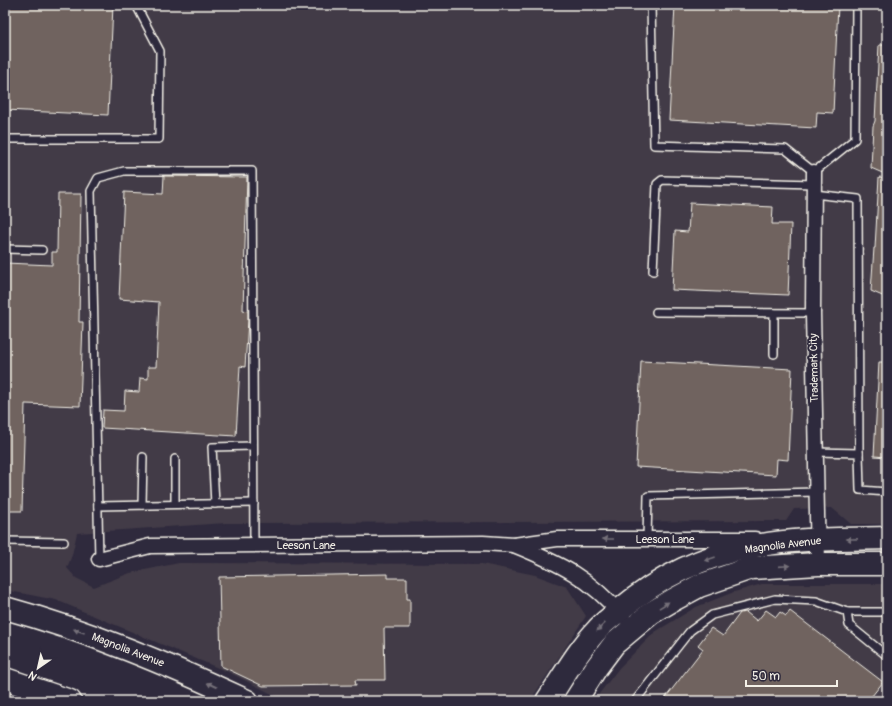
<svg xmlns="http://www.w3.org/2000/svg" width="892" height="706" viewBox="0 0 892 706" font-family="Pangolin,sans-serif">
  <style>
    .built { fill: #423b47 }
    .building { fill: #6f635e; stroke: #f4f1e8 }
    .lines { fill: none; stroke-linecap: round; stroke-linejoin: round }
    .service-casing { stroke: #f4f1e8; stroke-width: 10 }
    .minor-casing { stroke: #f4f1e8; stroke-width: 17 }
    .primary-casing { stroke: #f4f1e8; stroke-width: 25 }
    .service { stroke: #2f2a3d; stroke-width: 7 }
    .minor { stroke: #2f2a3d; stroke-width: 14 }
    .primary { stroke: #2f2a3d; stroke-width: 22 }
    .oneway { fill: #747079 }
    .labels { text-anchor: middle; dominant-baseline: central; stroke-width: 4; stroke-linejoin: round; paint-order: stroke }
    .street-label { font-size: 11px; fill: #f4f1e8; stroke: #2f2a3d }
  </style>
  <rect width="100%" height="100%" fill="#2f2a3d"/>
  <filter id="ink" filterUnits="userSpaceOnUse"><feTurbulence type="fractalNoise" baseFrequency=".025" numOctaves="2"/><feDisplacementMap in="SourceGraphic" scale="8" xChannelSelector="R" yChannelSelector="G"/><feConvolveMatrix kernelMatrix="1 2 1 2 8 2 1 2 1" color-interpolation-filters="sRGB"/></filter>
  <g filter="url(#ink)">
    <!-- built -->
    <g class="built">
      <polygon points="5,5 887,5 887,524 851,524 832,508 794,509 786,521 226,523 77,533 72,555 67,568 76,578 94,587 130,573 179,563 482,564 535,575 567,587 586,616 530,701 286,701 230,673 56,600 5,590"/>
      <polygon points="762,584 887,584 887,701 599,701 599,694 619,668 655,632 696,607 734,592"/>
    </g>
    <!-- building -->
    <g class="building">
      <polygon points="5,5 113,5 108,115 5,110"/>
      <polygon points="675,5 838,5 833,113 817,112 816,128 669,120"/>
      <polygon points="879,45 887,45 887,175 871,168 873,126 875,121"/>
      <polygon points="164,176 247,177 243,310 248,311 248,320 245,367 240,366 236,436 102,428 103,410 124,411 125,391 139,392 140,378 148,379 148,367 156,367 159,302 119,299 124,192 163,194"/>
      <polygon points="879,177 887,178 887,298 871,291 874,248 875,248"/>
      <polygon points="58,194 81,194 79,322 83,322 80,406 25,404 22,511 5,511 5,263 52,265 52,252 57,252"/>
      <polygon points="690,203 773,207 772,224 791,224 788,295 672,290 675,231 688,232"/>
      <polygon points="641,361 792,369 788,460 777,459 776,475 636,467"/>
      <polygon points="879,362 887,362 887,457 874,456"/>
      <polygon points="388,574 388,578 407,578 407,599 410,599 410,628 384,628 385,680 355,680 356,685 263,686 221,666 219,577"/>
      <polygon points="766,610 776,617 780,612 786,616 790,611 883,682 868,701 663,701 703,649 698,645 711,628 723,636 740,613 746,612 757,621"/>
    </g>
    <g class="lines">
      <!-- service casing -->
      <g class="service-casing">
        <g id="service">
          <polyline points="651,5 654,145 785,149 814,172 855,139 856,5"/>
          <polyline points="5,139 159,139 160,51 136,5"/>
          <polyline points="814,194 858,199 859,453"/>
          <polyline points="5,249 42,250"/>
          <polyline points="653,271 657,184 662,180 814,184"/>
          <polyline points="656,312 813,313"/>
          <polyline points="774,354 774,313"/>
          <polyline points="816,452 859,453 860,490 887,492"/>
          <polyline points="175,504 175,459"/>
          <polyline points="215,504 212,447 253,446"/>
          <polyline points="142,505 143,457"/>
          <polyline points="98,506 254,503"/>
          <polyline points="647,539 648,496 816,492"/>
          <polyline points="5,541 64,542"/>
          <polyline points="99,559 91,191 98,178 124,171 252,171 254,545"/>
          <polyline points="847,612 849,625 887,656"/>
          <polyline points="635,701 690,631 712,615 775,599 816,601 847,612 887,612"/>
        </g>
      </g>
      <!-- minor casing -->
      <g class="minor-casing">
        <g id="minor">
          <polyline points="814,172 813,313 818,564"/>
          <path d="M514,545C561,564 590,578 623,617"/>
          <polyline points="99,559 150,546 483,543 514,545 557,539 755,539"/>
        </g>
      </g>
      <!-- primary casing -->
      <g class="primary-casing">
        <g id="primary">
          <path d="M5,608C89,631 169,665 247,701"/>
          <polyline points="5,679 70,701"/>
          <path d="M547,701C563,677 578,650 598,629C604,622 613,616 621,609C658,578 703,556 751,547C795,538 842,539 887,538"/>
          <polyline points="575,701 596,668 614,644 651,613 673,600 699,586 751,568 818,564 887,564"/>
        </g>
      </g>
      <!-- service -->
      <use href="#service" class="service"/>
      <!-- minor -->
      <use href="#minor" class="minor"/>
      <!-- primary -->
      <use href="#primary" class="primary"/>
    </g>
    <!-- one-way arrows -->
    <defs><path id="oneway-solid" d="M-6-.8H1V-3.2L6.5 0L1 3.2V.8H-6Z"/></defs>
    <g class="oneway">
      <use href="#oneway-solid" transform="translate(608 539) rotate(180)"/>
      <use href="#oneway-solid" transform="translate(852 539) rotate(179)"/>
      <use href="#oneway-solid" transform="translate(710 559) rotate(161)"/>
      <use href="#oneway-solid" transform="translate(784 566) rotate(-4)"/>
      <use href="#oneway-solid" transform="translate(664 605) rotate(-32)"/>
      <use href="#oneway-solid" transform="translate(601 627) rotate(136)"/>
      <use href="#oneway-solid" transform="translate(79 631) rotate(-160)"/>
      <use href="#oneway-solid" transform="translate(212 685) rotate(-155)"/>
    </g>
  </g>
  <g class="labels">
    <!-- street labels -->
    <g class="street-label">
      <text transform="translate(814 368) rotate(-91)">Trademark City</text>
      <text x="665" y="539">Leeson Lane</text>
      <text x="306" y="545">Leeson Lane</text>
      <text transform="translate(783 545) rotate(-7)">Magnolia Avenue</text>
      <text transform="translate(128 650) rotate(21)">Magnolia Avenue</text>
    </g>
  </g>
  <!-- margin -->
  <rect width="892" height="706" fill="none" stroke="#2f2a3d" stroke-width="20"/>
  <rect x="10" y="10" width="872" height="686" fill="none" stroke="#f4f1e8" stroke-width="1.5" filter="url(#ink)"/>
  <!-- north arrow -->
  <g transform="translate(38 668) rotate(214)" stroke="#2f2a3d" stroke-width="3" paint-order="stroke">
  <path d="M0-3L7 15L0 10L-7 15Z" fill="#f4f1e8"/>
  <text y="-6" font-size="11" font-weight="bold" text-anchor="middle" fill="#f4f1e8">N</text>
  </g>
  <!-- scale -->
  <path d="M746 680v6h91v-6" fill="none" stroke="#f4f1e8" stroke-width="2"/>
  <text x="752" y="680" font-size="12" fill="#f4f1e8" stroke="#2f2a3d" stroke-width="3" paint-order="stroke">50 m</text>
</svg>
